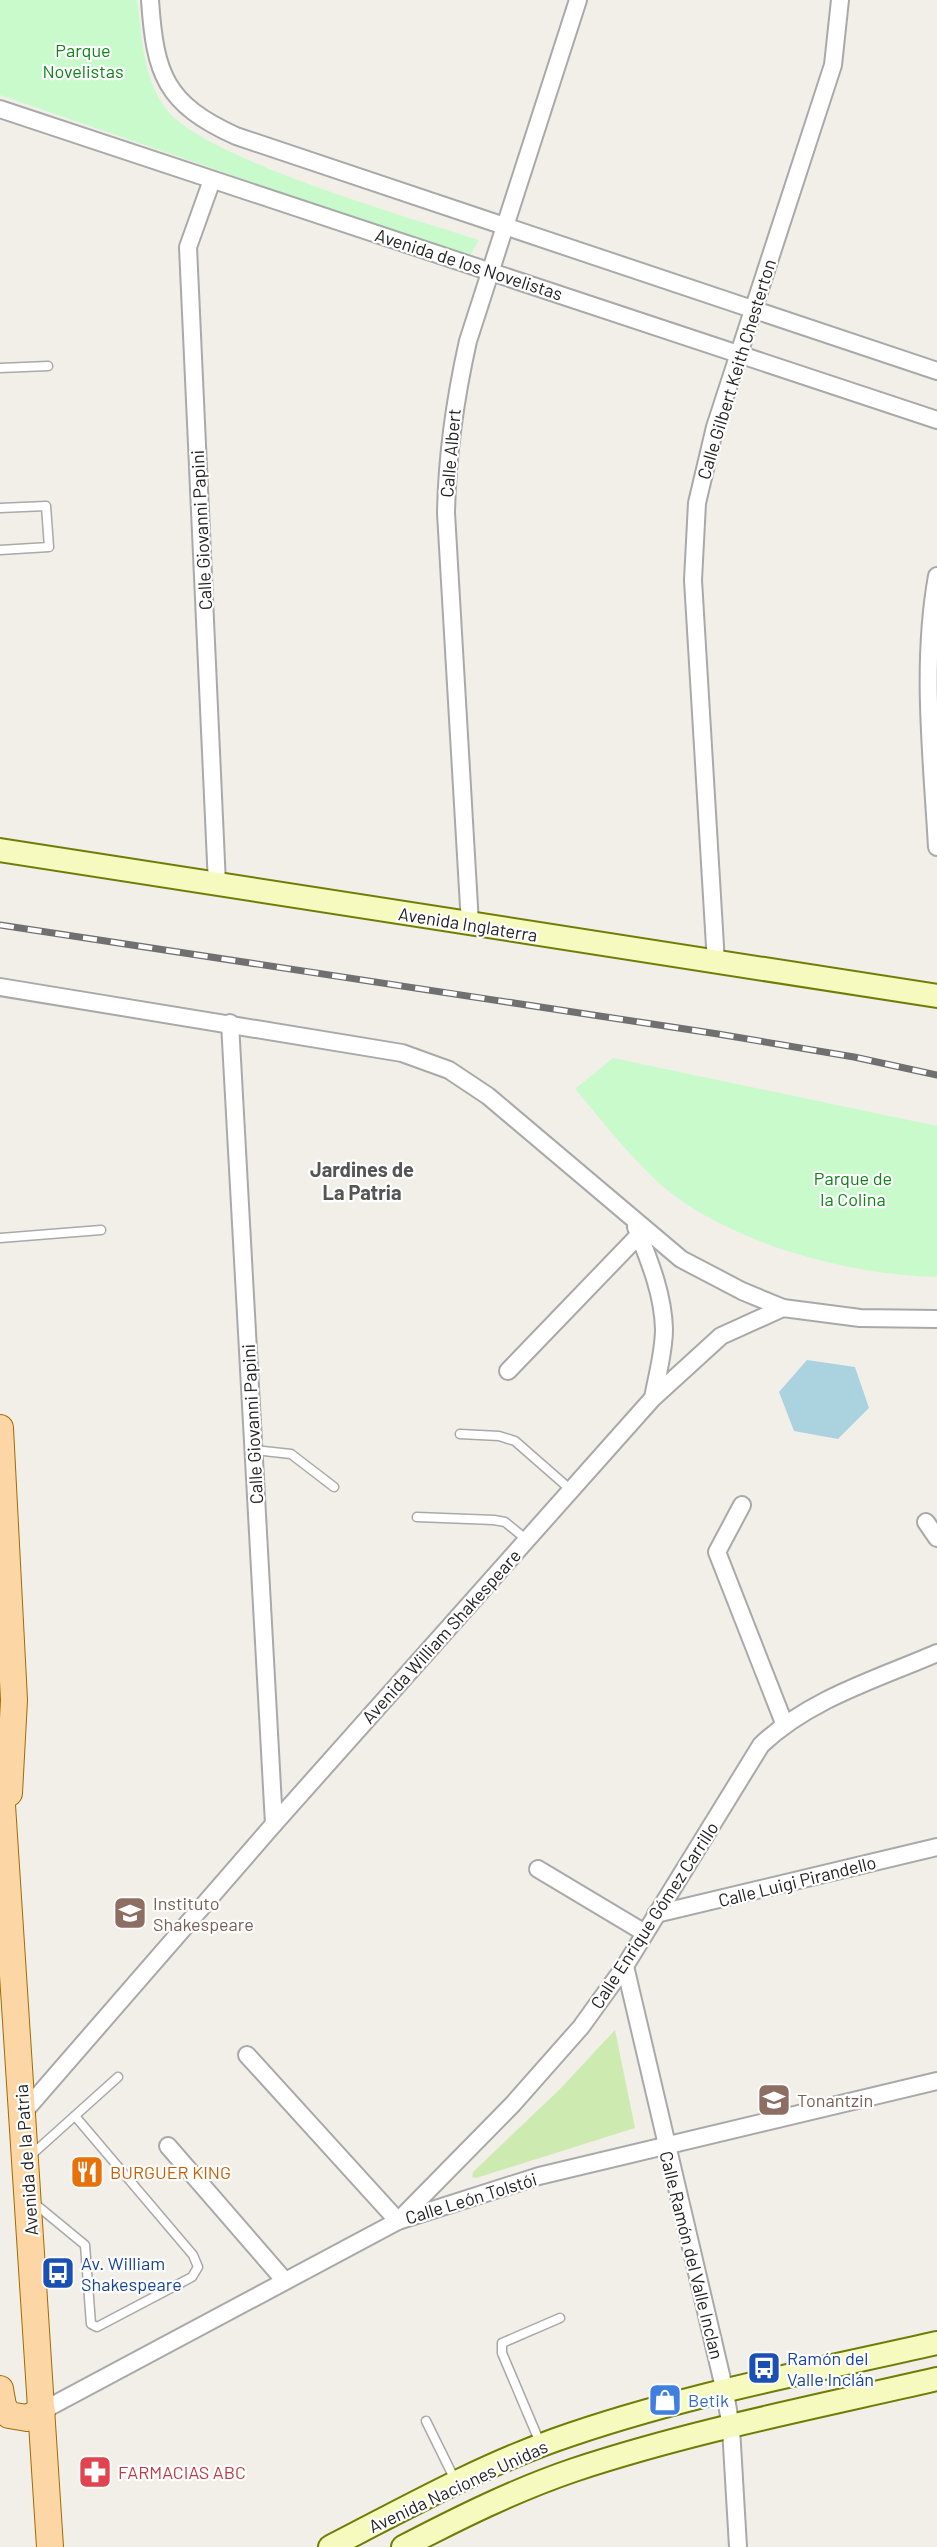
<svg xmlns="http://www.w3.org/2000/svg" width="937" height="2547" viewBox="0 0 937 2547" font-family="Barlow,sans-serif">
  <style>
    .grass { fill: #cdebb0 }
    .park { fill: #c8facc }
    .water { fill: #aad3df }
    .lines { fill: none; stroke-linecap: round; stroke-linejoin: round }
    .lane-casing { stroke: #a9a9a9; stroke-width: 11 }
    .street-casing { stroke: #a9a9a9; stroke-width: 20 }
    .secondary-casing { stroke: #707d05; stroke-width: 26 }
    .primary-casing { stroke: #a06b00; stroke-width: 28 }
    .lane { stroke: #fff; stroke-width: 8 }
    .street { stroke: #fff; stroke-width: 16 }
    .secondary { stroke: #f7fabf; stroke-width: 22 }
    .primary { stroke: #fcd6a4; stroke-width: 26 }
    .rail-casing { stroke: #707070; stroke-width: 7 }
    .rail { stroke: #fff; stroke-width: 4.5; stroke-dasharray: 14; stroke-linecap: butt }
    .labels { text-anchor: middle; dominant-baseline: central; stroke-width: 4.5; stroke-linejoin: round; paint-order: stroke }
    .park-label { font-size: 18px; fill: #0c8416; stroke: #fff }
    .street-label { font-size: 18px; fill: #222; stroke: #fff }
    .education-label { font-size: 18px; fill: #785e54; stroke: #fff; text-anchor: start }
    .food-label { font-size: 18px; fill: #c56008; stroke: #fff; text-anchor: start }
    .transit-label { font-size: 18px; fill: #164399; stroke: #fff; text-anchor: start }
    .shop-label { font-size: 18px; fill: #366cbe; stroke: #fff; text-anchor: start }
    .health-label { font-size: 18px; fill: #be3a42; stroke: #fff; text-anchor: start }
    .neighbourhood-label { font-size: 20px; font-weight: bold; fill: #555; stroke: #fff }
  </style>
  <rect width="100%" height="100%" fill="#f2efe9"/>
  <!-- grass -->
  <polygon class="grass" points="615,2030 635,2128 476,2178 472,2177 473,2172 560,2089"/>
  <!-- park -->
  <g class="park">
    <path d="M0,0H137C142,36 143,78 166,109C204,159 412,218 479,240L469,257L0,95Z"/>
    <path d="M613,1058L937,1126V1277C851,1275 740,1246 671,1193C635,1164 605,1124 575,1089Z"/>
  </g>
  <!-- water -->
  <polygon class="water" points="807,1360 855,1367 869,1408 838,1439 794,1431 779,1392"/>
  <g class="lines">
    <!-- lane casing -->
    <g class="lane-casing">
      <g id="lane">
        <polyline points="0,368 48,366"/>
        <polyline points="0,508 46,506 49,547 0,550"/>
        <polyline points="0,1238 101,1230"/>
        <polyline points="460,1434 499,1436 515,1441 571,1490"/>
        <polyline points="254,1450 291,1454 334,1487"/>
        <polyline points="417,1517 494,1520 505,1522 527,1540"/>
        <polyline points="29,2157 118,2077"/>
        <polyline points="34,2203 85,2245 91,2324 97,2327 192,2277 198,2267 193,2255 75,2116"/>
        <polyline points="426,2421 456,2482"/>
        <polyline points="541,2445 502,2353 502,2343 560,2318"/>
      </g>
    </g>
    <!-- street casing -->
    <g class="street-casing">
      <g id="street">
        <path d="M150,0C155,74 165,104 236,136L937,371"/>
        <polyline points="0,109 937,420"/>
        <polyline points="212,180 188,247 217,884"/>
        <path d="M937,576C921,665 932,757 937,847"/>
        <path d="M470,924L446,513C447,454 455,399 468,341L578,0"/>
        <polyline points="716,963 693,580 697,503 715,427 833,65 840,0"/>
        <polyline points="0,987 402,1053 449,1070 488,1096 681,1259 742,1291 783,1308"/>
        <polyline points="230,1023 274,1824"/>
        <path d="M636,1227C649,1260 663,1293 664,1329C664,1352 657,1376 653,1398"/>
        <polyline points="508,1371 639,1235"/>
        <polyline points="742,1505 717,1552 784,1723"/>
        <polyline points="926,1522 937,1538"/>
        <polyline points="538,1869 645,1933"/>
        <polyline points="656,1914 937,1847"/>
        <polyline points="625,1966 725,2392 731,2428 738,2547"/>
        <polyline points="247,2055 398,2221"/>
        <polyline points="23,2113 274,1824 653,1398 721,1336 783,1308 860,1318 937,1319"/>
        <polyline points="168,2146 285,2281"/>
        <path d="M399,2220L513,2104L581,2027L625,1966L761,1745C809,1699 877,1679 937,1653"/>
        <polyline points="42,2411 398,2221 539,2176 937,2081"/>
      </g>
    </g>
    <!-- secondary casing -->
    <g class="secondary-casing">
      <g id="secondary">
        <polyline points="0,850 937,996"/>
        <path d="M330,2547C404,2509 477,2468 555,2440C679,2396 809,2372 937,2343"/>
        <path d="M403,2547C459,2518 515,2490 574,2470C692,2431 816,2407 937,2379"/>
      </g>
    </g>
    <!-- primary casing -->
    <g class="primary-casing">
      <g id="primary">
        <polyline points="0,1428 14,1700 9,1793"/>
        <polyline points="0,1774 50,2547"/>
        <polyline points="0,2389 3,2406 9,2415 27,2418 42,2411"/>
      </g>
    </g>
    <!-- lane -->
    <use href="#lane" class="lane"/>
    <!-- street -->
    <use href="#street" class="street"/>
    <!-- secondary -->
    <use href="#secondary" class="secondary"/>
    <!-- primary -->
    <use href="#primary" class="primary"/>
    <!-- rail casing -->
    <g class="rail-casing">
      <polyline id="rail" points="0,925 718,1034 854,1057 937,1075"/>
    </g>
    <!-- rail -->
    <use href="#rail" class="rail"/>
  </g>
  <!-- icons -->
  <defs>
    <g id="school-square" transform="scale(1.725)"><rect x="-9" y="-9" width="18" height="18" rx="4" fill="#8d6e63" stroke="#fff"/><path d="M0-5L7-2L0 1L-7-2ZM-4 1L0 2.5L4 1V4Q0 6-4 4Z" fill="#fff"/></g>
    <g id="restaurant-square" transform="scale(1.725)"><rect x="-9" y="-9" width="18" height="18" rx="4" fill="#e8710a" stroke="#fff"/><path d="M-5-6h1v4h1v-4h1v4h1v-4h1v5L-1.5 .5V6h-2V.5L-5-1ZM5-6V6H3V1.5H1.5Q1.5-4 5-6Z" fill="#fff"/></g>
    <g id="bus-square" transform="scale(1.725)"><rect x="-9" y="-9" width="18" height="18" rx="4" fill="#1a4fb4" stroke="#fff"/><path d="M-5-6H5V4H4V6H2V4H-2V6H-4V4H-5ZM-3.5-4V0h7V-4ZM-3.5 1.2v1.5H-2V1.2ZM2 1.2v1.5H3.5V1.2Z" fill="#fff"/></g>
    <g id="shop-square" transform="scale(1.725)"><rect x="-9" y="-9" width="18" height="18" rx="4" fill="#3f7fe0" stroke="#fff"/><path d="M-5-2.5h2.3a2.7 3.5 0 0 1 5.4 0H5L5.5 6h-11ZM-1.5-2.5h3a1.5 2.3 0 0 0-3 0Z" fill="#fff"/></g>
    <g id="pharmacy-square" transform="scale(1.725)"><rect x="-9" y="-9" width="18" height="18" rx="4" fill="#e0444e" stroke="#fff"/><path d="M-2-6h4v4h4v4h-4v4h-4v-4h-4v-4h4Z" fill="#fff"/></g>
  </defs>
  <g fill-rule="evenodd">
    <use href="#school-square" x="130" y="1913"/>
    <use href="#school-square" x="774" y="2100"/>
    <use href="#restaurant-square" x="87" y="2172"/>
    <use href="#bus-square" x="58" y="2273"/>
    <use href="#bus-square" x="764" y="2368"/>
    <use href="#shop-square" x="665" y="2400"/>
    <use href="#pharmacy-square" x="95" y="2472"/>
  </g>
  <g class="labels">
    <!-- park labels -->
    <g class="park-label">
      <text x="83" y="50">Parque<tspan x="83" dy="21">Novelistas</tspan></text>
      <text x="853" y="1178">Parque de<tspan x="853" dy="21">la Colina</tspan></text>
    </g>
    <!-- street labels -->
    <g class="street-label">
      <text transform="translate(469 264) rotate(18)">Avenida de los Novelistas</text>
      <text transform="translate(736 369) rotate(-73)">Calle Gilbert Keith Chesterton</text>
      <text transform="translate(450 453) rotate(-85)">Calle Albert</text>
      <text transform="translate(201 530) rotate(-93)">Calle Giovanni Papini</text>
      <text transform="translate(468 924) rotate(9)">Avenida Inglaterra</text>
      <text transform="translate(252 1424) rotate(-93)">Calle Giovanni Papini</text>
      <text transform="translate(441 1636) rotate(-48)">Avenida William Shakespeare</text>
      <text transform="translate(797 1881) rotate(-14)">Calle Luigi Pirandello</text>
      <text transform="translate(654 1915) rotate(-57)">Calle Enrique Gómez Carrillo</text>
      <text transform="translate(26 2160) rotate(-94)">Avenida de la Patria</text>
      <text transform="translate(471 2198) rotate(-17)">Calle León Tolstói</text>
      <text transform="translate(692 2255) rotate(76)">Calle Ramón del Valle Inclan</text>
      <text transform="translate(458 2486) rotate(-25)">Avenida Naciones Unidas</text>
    </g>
    <!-- education labels -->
    <g class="education-label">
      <text x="153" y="1903">Instituto<tspan x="153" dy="21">Shakespeare</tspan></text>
      <text x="797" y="2100">Tonantzin</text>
    </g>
    <!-- food labels -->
    <g class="food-label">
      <text x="110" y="2172">BURGUER KING</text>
    </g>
    <!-- transit labels -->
    <g class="transit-label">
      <text x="81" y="2263">Av. William<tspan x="81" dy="21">Shakespeare</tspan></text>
      <text x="787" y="2358">Ramón del<tspan x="787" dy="21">Valle Inclán</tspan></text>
    </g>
    <!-- shop labels -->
    <g class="shop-label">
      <text x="688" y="2400">Betik</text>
    </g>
    <!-- health labels -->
    <g class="health-label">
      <text x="118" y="2472">FARMACIAS ABC</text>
    </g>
    <!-- neighbourhood labels -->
    <g class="neighbourhood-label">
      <text x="362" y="1169">Jardines de<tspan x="362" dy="23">La Patria</tspan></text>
    </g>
  </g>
</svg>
